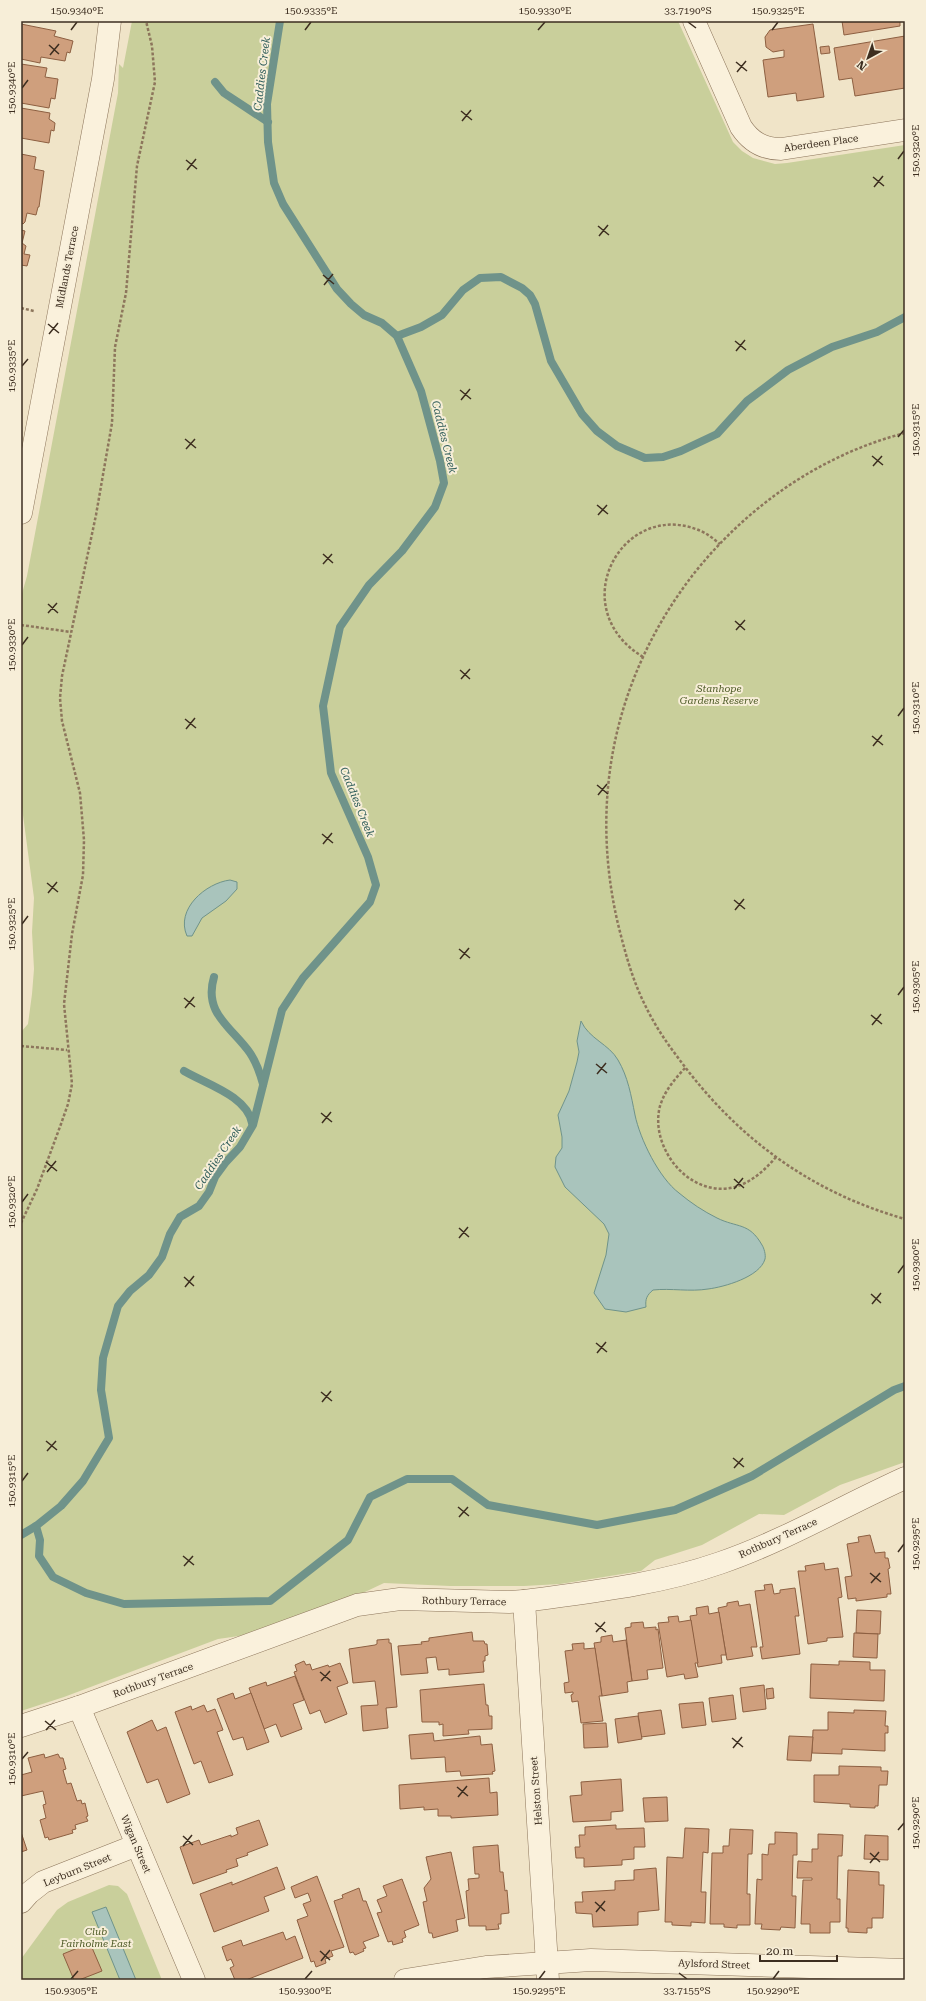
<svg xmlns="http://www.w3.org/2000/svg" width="926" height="2001" viewBox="0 0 926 2001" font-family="'Roboto Serif',serif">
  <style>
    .green { fill: #c9cf9b; fill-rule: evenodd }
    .water { fill: #a9c4bc; stroke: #6f938a }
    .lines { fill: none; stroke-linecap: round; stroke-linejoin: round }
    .stream { stroke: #6f938a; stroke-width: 8 }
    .building { fill: #cf9f7d; stroke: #8d5f41 }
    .minor-casing { stroke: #8d765c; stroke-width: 23 }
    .path { stroke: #8d765c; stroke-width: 2.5; stroke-dasharray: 3 2; stroke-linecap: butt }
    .minor { stroke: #faf1dc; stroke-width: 22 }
    .ticks { fill: none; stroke: #3d2e20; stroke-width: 1.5 }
    .labels { text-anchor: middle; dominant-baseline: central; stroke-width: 4; stroke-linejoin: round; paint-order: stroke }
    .street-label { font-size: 10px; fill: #3d2e20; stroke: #f7eed8 }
    .park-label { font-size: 10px; font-style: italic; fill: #4d5a26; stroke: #f7eed8 }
    .water-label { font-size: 11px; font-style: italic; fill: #2f5d5a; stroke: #f7eed8 }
    .neatline { fill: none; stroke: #3d2e20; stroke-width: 1.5 }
    .ticks-label { font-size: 10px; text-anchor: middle; fill: #3d2e20 }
  </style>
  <rect width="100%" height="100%" fill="#f0e4c8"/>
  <!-- green -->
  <g class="green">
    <path d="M132,21H678L733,142L742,151L753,158L775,164L787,163L905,145V1462L840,1485L784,1515L759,1514L702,1545L655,1560L641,1571L560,1584L524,1586H450L384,1583L348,1600L246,1635L218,1639L64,1697L21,1711V1032L28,1024L32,994L34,969L32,932L34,898L21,800V597L27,576L118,93L119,64L123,68ZM581,1022L587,1032L608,1049L565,1187L556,1157L562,1148V1137L558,1115L569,1091L577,1062L579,1052L577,1041Z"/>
    <polygon points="109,1885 118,1886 127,1894 162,1980 21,1980 21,1959 57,1910 68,1902"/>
  </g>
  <!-- water -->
  <g class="water">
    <path d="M230,880L237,882V889L226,901L202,918L192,936H187C175,909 206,883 230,880Z"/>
    <path d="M581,1021C589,1039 609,1044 618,1060C628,1077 631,1095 635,1115C640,1139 659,1178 679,1193C691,1203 703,1211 717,1218C737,1228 749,1222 762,1245C764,1248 766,1255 765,1259C760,1277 724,1287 708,1289C690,1292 671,1288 653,1290C647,1295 645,1299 646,1307L626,1312L605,1309L594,1293L606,1255L609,1234L604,1224L565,1187L555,1167L556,1157L562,1148V1137L558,1115L569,1091L577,1062L579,1052L577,1041Z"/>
    <polygon points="106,1907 136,1980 120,1980 92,1912"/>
  </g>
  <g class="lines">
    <!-- stream -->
    <g class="stream">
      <polyline points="215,82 224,93 268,122"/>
      <polyline points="397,336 421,327 442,315 463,290 480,278 501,277 522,288 530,295 535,304 551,361 582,414 597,431 617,446 645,458 663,457 681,451 717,434 747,401 788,370 832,347 877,332 905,317"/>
      <path d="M214,977C203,1014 232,1027 250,1053C256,1062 260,1073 263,1084"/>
      <path d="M184,1071C206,1084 247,1096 252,1123"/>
      <polyline points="36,1526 40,1540 39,1556 53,1577 86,1593 124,1604 270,1601 348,1540 370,1497 407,1479 452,1479 488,1505 597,1525 675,1510 752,1476 894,1390 905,1386"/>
      <polyline points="21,1535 36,1526 61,1506 83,1481 109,1438 101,1390 103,1358 118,1306 130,1291 149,1275 162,1257 170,1234 180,1217 199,1206 209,1192 215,1177 226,1162 240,1147 253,1125 282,1010 303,978 370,902 376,885 368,857 331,773 323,706 340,627 369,585 402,551 435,507 444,483 440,461 421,391 397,336 382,323 364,315 351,304 337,289 283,204 274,183 268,142 267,104 280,21"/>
    </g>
  </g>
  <!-- building -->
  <g class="building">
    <polygon points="842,21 900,21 900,26 844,35"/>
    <polygon points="21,24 56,31 54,36 73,41 70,53 67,52 65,61 41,57 40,63 21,59"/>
    <polygon points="813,24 824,97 797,101 796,93 768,97 763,60 784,57 784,50 773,52 766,47 765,37 770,30"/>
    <polygon points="905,36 905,88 855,96 852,78 839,80 834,48"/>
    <polygon points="829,46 830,53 821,54 820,47"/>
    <polygon points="21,64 47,68 45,77 58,79 55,99 51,98 49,108 21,103"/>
    <polygon points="21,108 50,113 49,119 55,123 54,131 51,130 49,143 21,138"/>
    <polygon points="21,154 36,157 34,169 44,171 39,207 38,207 36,215 27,213 25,222 23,224 21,223"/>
    <polygon points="21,230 25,231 22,243 26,246 24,254 30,255 27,266 21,265"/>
    <polygon points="870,1535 875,1553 885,1552 885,1558 888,1558 890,1568 888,1569 891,1594 887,1594 887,1597 856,1601 856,1598 848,1599 845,1577 852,1576 847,1544 859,1542 858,1537"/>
    <polygon points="824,1563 825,1570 838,1568 842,1597 838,1598 843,1637 827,1638 827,1641 808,1644 798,1571 806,1571 805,1566"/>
    <polygon points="772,1584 774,1594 780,1593 780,1590 795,1588 799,1616 795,1616 800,1654 762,1659 760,1647 763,1647 755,1591 765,1590 764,1585"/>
    <polygon points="738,1601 739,1606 750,1604 757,1647 751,1647 753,1656 727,1660 718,1608 727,1606 727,1603"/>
    <polygon points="708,1606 709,1614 719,1612 726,1655 721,1655 722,1663 698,1667 690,1616 697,1615 696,1608"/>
    <polygon points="857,1610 881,1611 880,1634 856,1633"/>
    <polygon points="678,1616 679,1622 691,1620 698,1663 695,1663 698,1677 685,1679 684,1674 667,1677 658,1623 669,1622 668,1617"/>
    <polygon points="643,1622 644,1628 656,1627 656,1630 658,1629 663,1668 647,1670 648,1679 632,1681 625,1628 631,1627 631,1623"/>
    <polygon points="472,1632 473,1641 484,1641 485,1644 487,1644 488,1655 485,1656 485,1661 483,1661 484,1672 449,1675 449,1669 438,1670 436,1657 426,1658 428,1673 401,1675 398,1646 422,1644 421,1642 429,1641 429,1638"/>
    <polygon points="854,1633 878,1634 877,1658 853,1657"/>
    <polygon points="612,1635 613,1642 626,1640 632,1681 627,1682 628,1692 602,1696 594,1643 601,1642 601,1637"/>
    <polygon points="389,1639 389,1643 391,1643 397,1707 386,1708 388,1728 363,1731 361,1706 378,1705 375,1681 353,1683 349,1649 375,1645 377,1644 377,1640"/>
    <polygon points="584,1643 584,1649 595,1648 602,1696 599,1696 603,1721 581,1723 578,1701 572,1702 571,1695 573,1694 573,1692 565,1693 564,1683 569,1682 565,1651 573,1650 572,1644"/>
    <polygon points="304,1661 306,1665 310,1664 312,1670 328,1665 329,1667 340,1663 348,1683 337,1687 347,1714 325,1723 320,1710 310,1714 294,1672 297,1671 295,1665"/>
    <polygon points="839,1661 870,1662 870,1670 885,1670 884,1701 810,1698 811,1664 839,1665"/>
    <polygon points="295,1676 304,1700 293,1704 302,1729 281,1737 276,1724 264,1729 249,1688 266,1682 267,1686"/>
    <polygon points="484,1684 486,1705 488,1705 489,1716 492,1716 492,1729 468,1730 469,1734 443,1736 443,1724 439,1725 439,1722 422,1722 420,1690"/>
    <polygon points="764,1685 766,1709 743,1712 740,1688"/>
    <polygon points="773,1688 774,1698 767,1699 766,1689"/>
    <polygon points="233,1693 235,1699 251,1693 269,1742 247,1750 243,1737 233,1740 217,1699"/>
    <polygon points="733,1695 736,1719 712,1722 709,1698"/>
    <polygon points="703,1702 706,1725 682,1728 679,1704"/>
    <polygon points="204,1705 207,1712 215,1709 223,1730 217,1732 233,1775 209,1783 201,1761 194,1764 175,1712 191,1706 192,1710"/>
    <polygon points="661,1710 665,1734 641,1737 638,1713"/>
    <polygon points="854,1710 886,1711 885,1726 888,1726 888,1733 885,1733 885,1751 842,1749 842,1754 812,1753 813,1730 828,1730 828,1712 854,1713"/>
    <polygon points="638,1716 642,1739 618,1743 615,1719"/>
    <polygon points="152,1720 157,1731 166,1727 190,1794 167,1803 158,1779 147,1783 127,1732"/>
    <polygon points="606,1723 608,1747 584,1748 583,1724"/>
    <polygon points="433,1733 434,1741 480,1736 481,1745 492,1744 495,1771 492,1772 493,1774 461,1776 460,1771 446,1772 445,1757 411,1759 409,1735"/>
    <polygon points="789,1736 813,1737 811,1761 787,1760"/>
    <polygon points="44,1754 45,1758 58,1754 60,1758 63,1758 66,1769 63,1770 67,1784 71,1783 77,1801 81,1800 82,1804 85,1803 88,1816 86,1817 88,1821 75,1825 76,1829 72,1830 73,1833 49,1840 48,1837 45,1838 40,1820 46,1818 43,1805 46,1804 43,1791 21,1796 21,1775 32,1772 28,1758"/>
    <polygon points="839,1766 881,1767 881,1771 888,1771 887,1785 879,1785 878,1806 875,1806 875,1808 850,1807 850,1804 814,1802 814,1775 839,1775"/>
    <polygon points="489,1778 490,1793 497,1792 498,1815 451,1818 451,1816 438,1816 438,1809 424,1810 424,1807 400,1809 399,1785"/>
    <polygon points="621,1779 623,1811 611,1812 611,1820 573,1822 570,1796 582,1795 581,1782"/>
    <polygon points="667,1797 668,1821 645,1822 643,1798"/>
    <polygon points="259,1820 268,1845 247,1853 248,1855 236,1859 238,1866 226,1870 227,1872 193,1884 180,1847 199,1840 201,1845 231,1835 231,1837 238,1834 236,1828"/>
    <polygon points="616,1825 616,1829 644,1828 645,1847 634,1847 634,1859 622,1860 622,1865 584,1867 584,1858 576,1858 575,1847 580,1847 579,1835 585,1835 585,1827"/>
    <polygon points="685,1828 709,1829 708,1853 703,1852 701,1892 706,1892 705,1923 691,1922 691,1926 672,1925 672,1922 665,1922 667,1857 683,1858"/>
    <polygon points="730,1829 753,1830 752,1854 748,1854 747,1894 750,1894 750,1925 737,1925 737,1928 724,1927 724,1924 710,1924 712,1853 723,1853 723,1846 729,1846"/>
    <polygon points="21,1832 27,1850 21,1852"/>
    <polygon points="775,1832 797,1833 797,1855 793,1855 792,1896 796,1896 795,1928 781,1927 780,1930 761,1929 762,1924 755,1924 757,1879 762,1880 762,1854 768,1855 769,1844 775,1844"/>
    <polygon points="818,1834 843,1835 842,1856 838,1856 837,1899 840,1899 840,1922 830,1922 830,1933 810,1933 810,1924 801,1924 803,1880 812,1880 812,1878 797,1878 798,1861 812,1862 812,1849 818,1849"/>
    <polygon points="865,1835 888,1836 888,1860 864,1859"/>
    <polygon points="498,1845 500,1872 503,1872 505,1891 507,1890 509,1913 501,1914 501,1924 498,1924 499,1929 486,1930 486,1926 469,1926 466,1891 469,1890 468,1879 479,1878 479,1874 475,1874 473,1847"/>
    <polygon points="451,1852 465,1918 456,1920 458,1931 433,1938 432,1933 429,1933 423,1902 427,1901 424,1888 431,1879 426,1857"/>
    <polygon points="277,1867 285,1889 264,1897 269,1911 214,1932 200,1894 232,1882 232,1885"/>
    <polygon points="656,1868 659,1910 638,1912 638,1925 593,1927 592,1914 576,1913 575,1902 583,1902 582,1892 615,1890 615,1881 634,1880 634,1870"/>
    <polygon points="848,1870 879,1872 879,1885 884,1885 883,1918 872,1918 872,1928 867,1928 867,1933 848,1932 848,1928 846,1928"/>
    <polygon points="317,1876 344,1947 331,1951 333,1956 325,1959 326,1963 316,1967 314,1961 311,1962 297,1920 308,1916 303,1904 311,1901 308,1893 295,1898 291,1887"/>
    <polygon points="402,1879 419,1925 404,1931 406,1937 402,1939 403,1942 393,1945 392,1941 388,1942 377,1913 382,1912 377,1900 387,1896 383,1886"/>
    <polygon points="359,1888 363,1901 366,1901 379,1936 363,1942 366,1948 363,1949 364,1951 355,1955 353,1952 350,1953 334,1901 343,1898 342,1895"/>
    <polygon points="283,1932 286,1940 295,1936 303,1958 246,1980 235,1980 230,1968 234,1966 231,1959 227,1961 222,1947 241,1940 243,1946"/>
    <polygon points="90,1943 102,1971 79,1980 74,1980 63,1954"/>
  </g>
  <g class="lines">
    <!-- minor casing -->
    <g class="minor-casing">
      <g id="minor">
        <path d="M694,21L741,127C751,142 763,149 781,149L905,130"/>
        <polyline points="21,513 103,79 110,21"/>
        <polyline points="524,1601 548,1980"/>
        <polyline points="79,1707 194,1980"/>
        <path d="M21,1726L79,1707L357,1605L400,1599L509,1602L524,1601C590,1592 657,1585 720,1563C784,1541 843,1506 905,1478"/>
        <polyline points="21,1902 29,1893 43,1882 137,1845"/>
        <polyline points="405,1980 486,1967 591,1960 905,1970"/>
      </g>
    </g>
    <!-- path -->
    <g class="path">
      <polyline points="21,308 34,311"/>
      <path d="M905,433C820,455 746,507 692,576C614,678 589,800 618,924C625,952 632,979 645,1005C654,1024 666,1042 679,1059C737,1138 810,1192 905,1219"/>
      <polyline points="21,625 71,632"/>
      <path d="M643,657C560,606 626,493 705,533C710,536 715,540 720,544"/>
      <polyline points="21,1046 67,1050"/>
      <path d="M685,1068C675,1079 665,1090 660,1106C649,1148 690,1199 735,1187C752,1182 765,1170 776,1157"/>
      <polyline points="21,1223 37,1189 61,1124 68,1104 72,1084 64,1004 72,934 83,875 84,840 80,793 62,721 60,698 62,676 96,515 112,423 115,347 126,293 137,166 155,82 152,46 146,21"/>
    </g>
    <!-- minor -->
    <use href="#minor" class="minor"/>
  </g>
  <!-- ticks -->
  <path class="ticks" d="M688,22L696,28M71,30L77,22M305,30L311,22M538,30L545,22M772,30L778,22M49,45L59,54M50,55L59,44M736,62L747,71M737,72L746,61M22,88L28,80M461,111L472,120M462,121L471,110M898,159L904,151M186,160L197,169M187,170L196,159M873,177L884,186M874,187L883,176M598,226L609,235M599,236L608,225M323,275L334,284M324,285L333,274M48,324L59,333M49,334L58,323M735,341L746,350M736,351L745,340M22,366L28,359M460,390L471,399M461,400L470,389M898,437L904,430M185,439L196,448M186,449L195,439M872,456L883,465M873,466L882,456M597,505L608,514M598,515L607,505M323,554L333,563M323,564L332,554M48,604L58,613M48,613L57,603M735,621L745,630M736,630L745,620M22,645L28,637M460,670L470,679M461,679L470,669M898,716L904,708M185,719L196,728M186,729L195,718M872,736L883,745M873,746L882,735M597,785L608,794M598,795L607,784M322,834L333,843M323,844L332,833M47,883L58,892M48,893L57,882M734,900L745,909M735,910L744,899M22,924L28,916M459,949L470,958M460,959L469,948M898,995L904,987M184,998L195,1007M185,1008L194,997M871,1015L882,1024M872,1025L881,1014M596,1064L607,1073M597,1074L606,1063M321,1113L332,1122M322,1123L331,1112M46,1162L57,1171M47,1172L56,1161M734,1179L744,1188M734,1189L743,1178M22,1202L28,1194M459,1228L469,1237M459,1238L468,1227M898,1273L904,1265M184,1277L194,1286M185,1287L194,1276M871,1294L881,1303M872,1304L881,1293M596,1343L607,1352M597,1353L606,1342M321,1392L332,1401M322,1402L331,1391M46,1441L57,1450M47,1451L56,1441M733,1458L744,1467M734,1468L743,1458M22,1481L28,1473M458,1507L469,1516M459,1517L468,1507M898,1552L904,1544M183,1556L194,1565M184,1566L193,1556M870,1573L881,1582M871,1583L880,1573M595,1623L606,1632M596,1632L605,1622M320,1672L331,1681M321,1681L330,1671M45,1721L56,1730M46,1730L55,1720M732,1738L743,1747M733,1748L742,1737M22,1759L28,1752M457,1787L468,1796M458,1797L467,1786M898,1830L904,1823M183,1836L193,1845M183,1846L192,1835M870,1853L880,1862M870,1863L879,1852M595,1902L605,1911M596,1912L605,1901M320,1951L330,1960M321,1961L330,1950M679,1973L687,1979M71,1979L78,1971M305,1979L312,1971M539,1979L545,1971M773,1979L779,1971"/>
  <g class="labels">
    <!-- street labels -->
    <g class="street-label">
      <text transform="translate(821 143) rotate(-8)">Aberdeen Place</text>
      <text transform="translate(67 267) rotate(-79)">Midlands Terrace</text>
      <text transform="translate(778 1538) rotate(-24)">Rothbury Terrace</text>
      <text transform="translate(464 1601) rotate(1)">Rothbury Terrace</text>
      <text transform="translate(153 1680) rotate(-20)">Rothbury Terrace</text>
      <text transform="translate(536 1791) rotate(-94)">Helston Street</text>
      <text transform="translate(136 1844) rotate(67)">Wigan Street</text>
      <text transform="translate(77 1870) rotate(-22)">Leyburn Street</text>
      <text transform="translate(714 1964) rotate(2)">Aylsford Street</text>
    </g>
    <!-- park labels -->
    <g class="park-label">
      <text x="719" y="688">Stanhope<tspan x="719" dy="12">Gardens Reserve</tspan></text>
      <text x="96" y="1931">Club<tspan x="96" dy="12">Fairholme East</tspan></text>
    </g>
    <!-- water labels -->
    <g class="water-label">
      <text transform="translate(262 74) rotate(-83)">Caddies Creek</text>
      <text transform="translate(444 437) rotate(76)">Caddies Creek</text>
      <text transform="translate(357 802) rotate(68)">Caddies Creek</text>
      <text transform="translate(218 1158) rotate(-56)">Caddies Creek</text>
    </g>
  </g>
  <!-- border -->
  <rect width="926" height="2001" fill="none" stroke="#f7eed8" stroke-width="44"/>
  <!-- north arrow -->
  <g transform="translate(868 58) rotate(220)" stroke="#f7eed8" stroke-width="3" paint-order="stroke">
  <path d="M0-3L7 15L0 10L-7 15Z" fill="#3d2e20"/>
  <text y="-6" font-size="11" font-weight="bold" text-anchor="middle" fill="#3d2e20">N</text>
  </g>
  <!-- scale -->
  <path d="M760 1955v6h77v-6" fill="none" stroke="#3d2e20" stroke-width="2"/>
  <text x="766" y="1955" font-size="12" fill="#3d2e20" stroke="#f7eed8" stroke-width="3" paint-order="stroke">20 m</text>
  <rect x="22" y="22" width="882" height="1957" class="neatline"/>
  <g class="ticks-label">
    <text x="77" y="14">150.9340°E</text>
    <text x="311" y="14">150.9335°E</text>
    <text x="545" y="14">150.9330°E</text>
    <text x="688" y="14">33.7190°S</text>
    <text x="778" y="14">150.9325°E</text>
    <text transform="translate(11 88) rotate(-90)" y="4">150.9340°E</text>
    <text transform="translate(915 151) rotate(-90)" y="4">150.9320°E</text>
    <text transform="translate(11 366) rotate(-90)" y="4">150.9335°E</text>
    <text transform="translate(915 430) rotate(-90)" y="4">150.9315°E</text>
    <text transform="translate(11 645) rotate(-90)" y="4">150.9330°E</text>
    <text transform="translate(915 708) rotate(-90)" y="4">150.9310°E</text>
    <text transform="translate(11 924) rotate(-90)" y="4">150.9325°E</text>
    <text transform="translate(915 987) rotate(-90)" y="4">150.9305°E</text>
    <text transform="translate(11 1202) rotate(-90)" y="4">150.9320°E</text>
    <text transform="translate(915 1265) rotate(-90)" y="4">150.9300°E</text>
    <text transform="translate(11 1481) rotate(-90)" y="4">150.9315°E</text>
    <text transform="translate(915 1544) rotate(-90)" y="4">150.9295°E</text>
    <text transform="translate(11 1759) rotate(-90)" y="4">150.9310°E</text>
    <text transform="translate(915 1823) rotate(-90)" y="4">150.9290°E</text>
    <text x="71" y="1994">150.9305°E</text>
    <text x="305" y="1994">150.9300°E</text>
    <text x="539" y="1994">150.9295°E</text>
    <text x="687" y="1994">33.7155°S</text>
    <text x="773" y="1994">150.9290°E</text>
  </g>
</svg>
